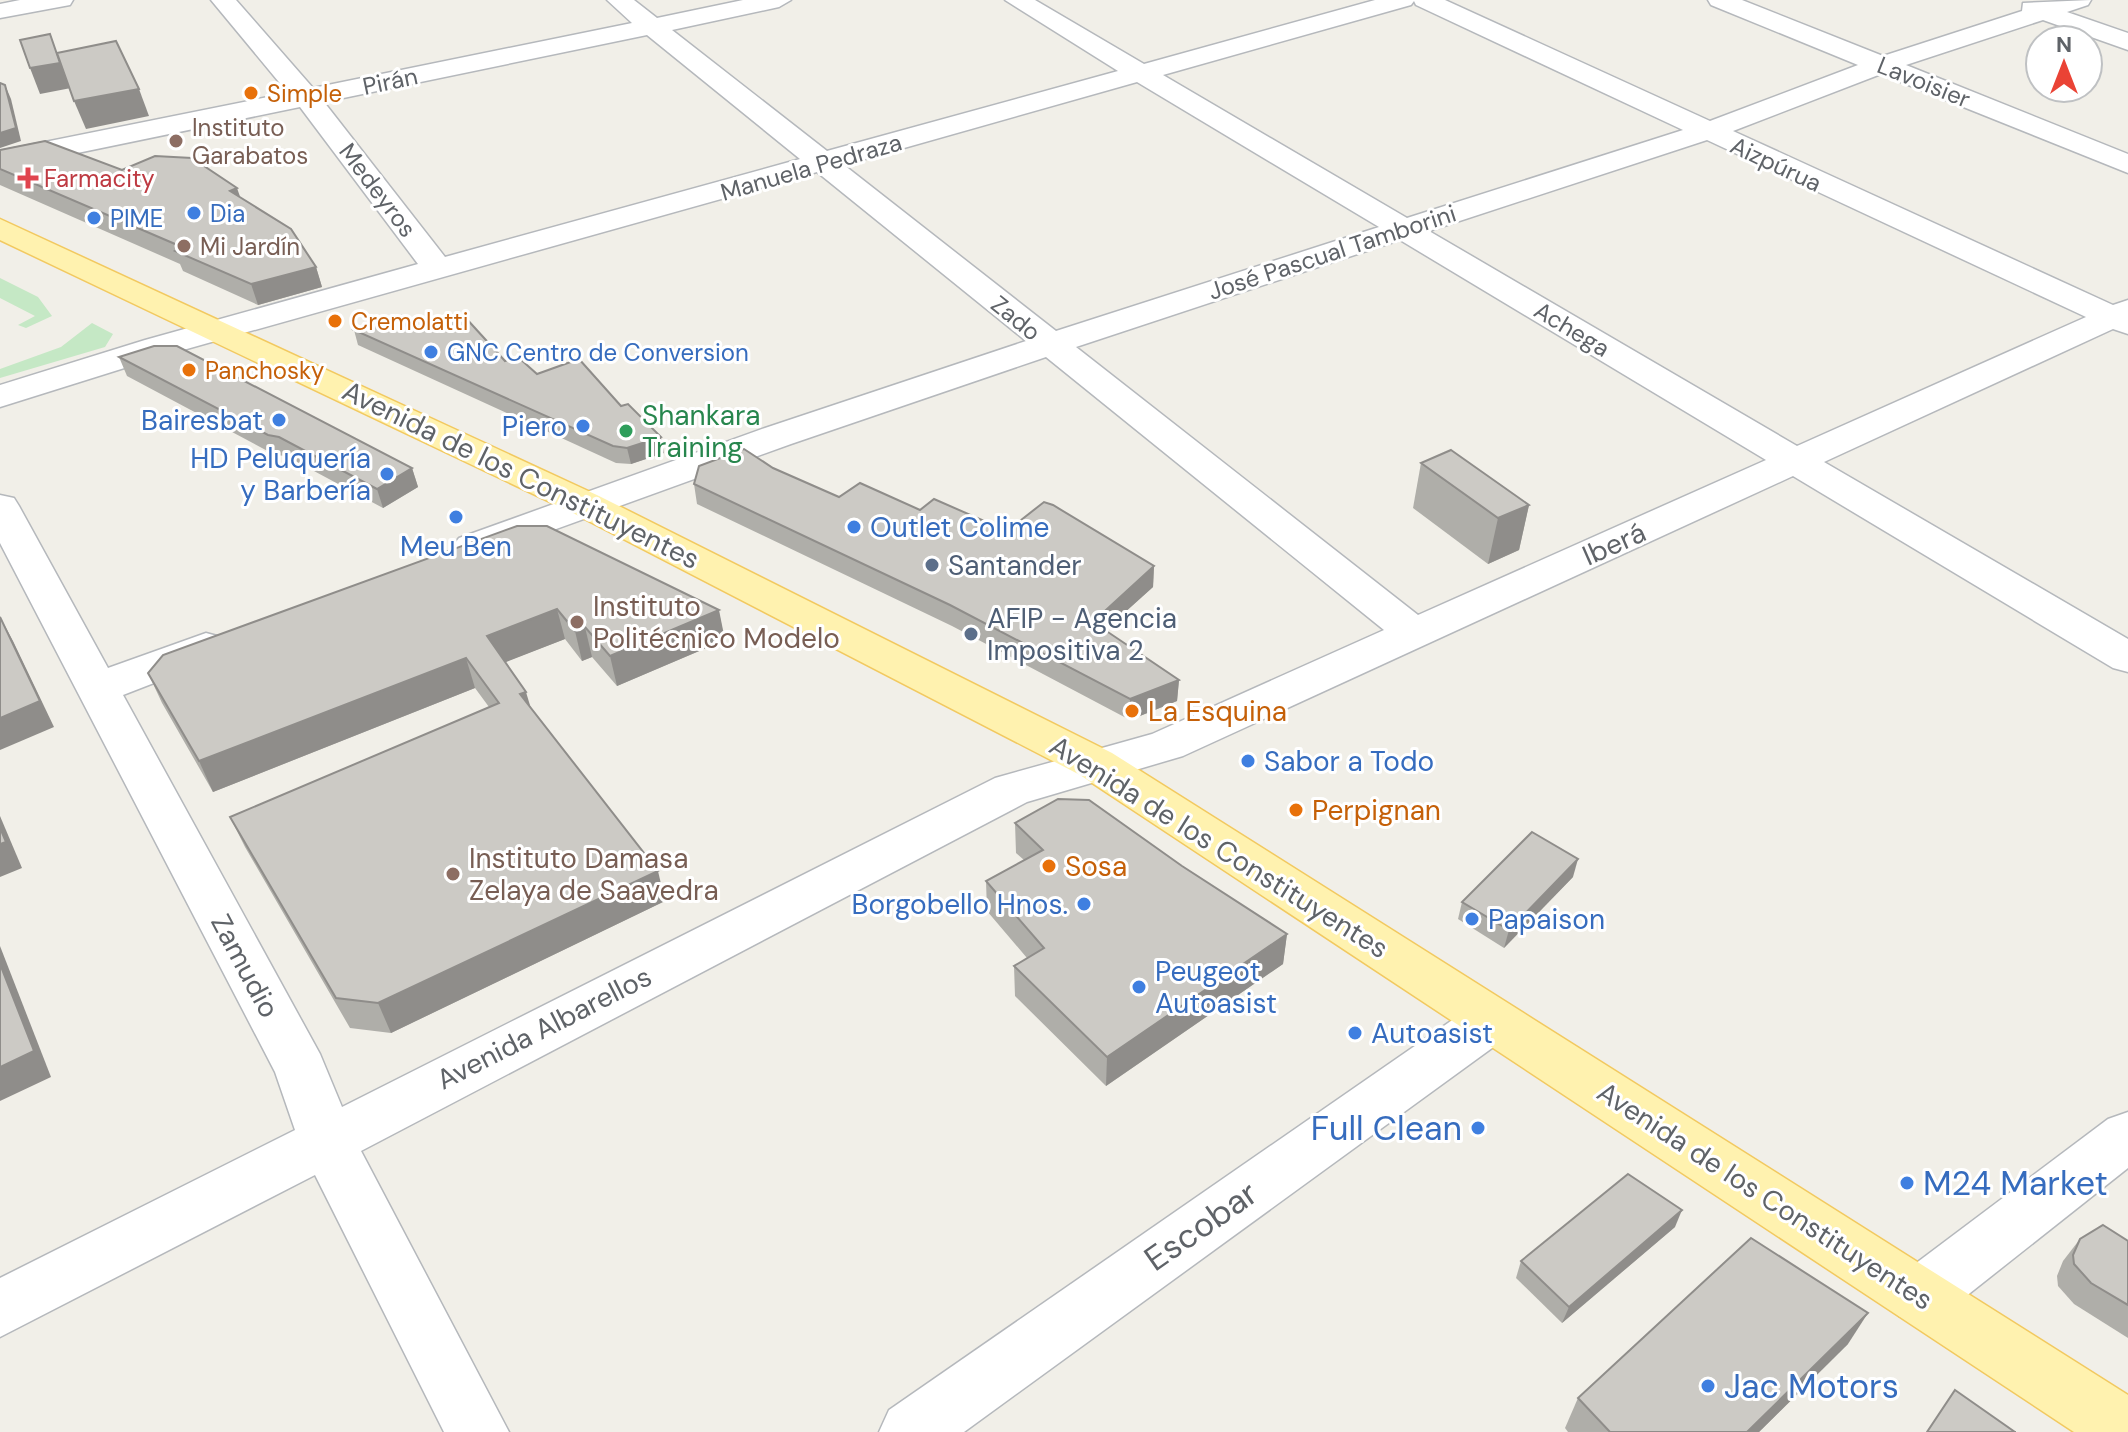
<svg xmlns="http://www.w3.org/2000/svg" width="2128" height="1432" viewBox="0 0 2128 1432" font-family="'DM Sans',sans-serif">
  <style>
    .green { fill: #c5e8c5 }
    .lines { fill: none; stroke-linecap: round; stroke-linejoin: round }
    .minor-casing { stroke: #b5b8bc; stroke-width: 3 }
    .major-casing { stroke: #f2c960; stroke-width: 3 }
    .minor { fill: #fff; fill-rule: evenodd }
    .major { fill: #fff2af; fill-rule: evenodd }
    .wall { fill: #afaea9 }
    .shaded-wall { fill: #8f8d8a }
    .building { fill: #cccac5; stroke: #8f8d8a; stroke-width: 2 }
    .food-dot { fill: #e8710a; stroke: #fff; stroke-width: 3 }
    .education-dot { fill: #8d6e63; stroke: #fff; stroke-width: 3 }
    .health-dot { fill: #e0444e; stroke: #fff; stroke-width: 3 }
    .shop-dot { fill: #3f7fe0; stroke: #fff; stroke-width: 3 }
    .leisure-dot { fill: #2e9e5b; stroke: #fff; stroke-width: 3 }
    .service-dot { fill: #5c6f8a; stroke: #fff; stroke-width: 3 }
    .labels { text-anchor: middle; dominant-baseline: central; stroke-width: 6; stroke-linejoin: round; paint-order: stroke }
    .far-street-label { font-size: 24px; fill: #5f6368; stroke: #fff }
    .far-food-label { font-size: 24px; fill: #c56008; stroke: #fff; text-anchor: start }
    .far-education-label { font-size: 24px; fill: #785e54; stroke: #fff; text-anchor: start }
    .far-health-label { font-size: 24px; fill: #be3a42; stroke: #fff; text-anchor: start }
    .far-shop-label { font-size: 24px; fill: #366cbe; stroke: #fff; text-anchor: start }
    .leisure-label { font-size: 28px; fill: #27864d; stroke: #fff; text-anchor: start }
    .shop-label { font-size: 28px; fill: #366cbe; stroke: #fff; text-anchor: start }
    .street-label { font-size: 28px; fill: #5f6368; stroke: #fff }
    .service-label { font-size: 28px; fill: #4e5e75; stroke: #fff; text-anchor: start }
    .education-label { font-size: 28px; fill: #785e54; stroke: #fff; text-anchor: start }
    .food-label { font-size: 28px; fill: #c56008; stroke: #fff; text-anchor: start }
    .near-shop-label { font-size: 34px; fill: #366cbe; stroke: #fff; text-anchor: start }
    .near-street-label { font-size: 34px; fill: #5f6368; stroke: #fff }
  </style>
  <rect width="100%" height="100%" fill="#f1efe8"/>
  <!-- green -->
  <g class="green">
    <polygon points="0,278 38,297 52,316 26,328 18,325 35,316 0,298"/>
    <polygon points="92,323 113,334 105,347 0,378 0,369 61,347"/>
  </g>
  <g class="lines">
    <!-- minor casing -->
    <g class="minor-casing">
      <g id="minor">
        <polygon points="20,0 73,0 70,5 0,18 0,4"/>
        <path d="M211,0H236L313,88L632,23L607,0H634L657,18L743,0H791L779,7L672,30L827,151L1118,71L1005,0H1035L1144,64L1375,0H1445L1710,121L1858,65L1711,5L1708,0H1742L1883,56L2022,11L2023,3L2091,0L2088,5L2067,12L2128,33V50L2043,20L1906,65L2128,154V173L1881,74L1733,131L2113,305L2128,300V334L2113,329L1824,462L2128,639V672L2113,668L1793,476L1183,756L1027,802L361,1151L509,1432H444L315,1175L0,1337V1278L295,1130L275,1072L0,543V495L14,498L19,506L108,668L206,633L221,637L227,647L221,657L123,695L320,1054L342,1107L995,778L1152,734L1384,630L1046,357L791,444L487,554L473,558L459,554L453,546L459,538L765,428L1026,341L817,172L169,354L0,407V385L145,340L418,264L300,107L0,169V151L288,93ZM1414,1L1416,5L1683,130L1407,218L1163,75L1411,5ZM647,35L800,159L445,257L324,102ZM1137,82L1379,227L1056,331L844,165ZM1707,140L2086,317L1797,446L1429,231ZM1400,240L1766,460L1418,615L1076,347Z"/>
        <polygon points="1492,999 1510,1005 1518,1020 1510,1035 964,1432 879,1432 889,1410 1474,1005"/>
        <polygon points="2128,1112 2128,1168 1941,1316 1920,1324 1899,1316 1890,1296 1899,1276 2108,1119"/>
      </g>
    </g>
    <!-- major casing -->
    <g class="major-casing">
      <polygon id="major" points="0,219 599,496 1112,753 2128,1395 2128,1432 2074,1432 1080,775 571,512 0,240"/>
    </g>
    <!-- minor -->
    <use href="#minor" class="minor"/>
    <!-- major -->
    <use href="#major" class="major"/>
  </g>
  <!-- wall -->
  <g class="wall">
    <polygon points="0,150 122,170 240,197 316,267 322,287 258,305 183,271 180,264 0,185"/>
    <polygon points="354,330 409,331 505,361 537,374 664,453 631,464 616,463 358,345"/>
    <polygon points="119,357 412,468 418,487 383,508 286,456 275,455 127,376"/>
    <polygon points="1421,463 1529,505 1519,550 1488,564 1413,508"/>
    <polygon points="773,468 839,497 920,510 1154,566 1153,587 1105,630 1179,680 1177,701 1130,720 952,626 697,504 694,484"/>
    <polygon points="517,526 725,640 617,686 592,657 582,661 565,639 505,662 531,708 665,901 391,1033 350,1028 245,847 230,817 489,707 475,688 213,792 162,703 148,673"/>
    <polygon points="1015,823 1182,866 1287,934 1283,964 1106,1086 1015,996 1014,966 1027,958 987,911 986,881 1024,860 1016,853"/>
    <polygon points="1573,877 1504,948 1458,919 1462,902"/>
    <polygon points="1675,1227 1562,1323 1516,1278 1521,1261"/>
    <polygon points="2080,1239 2128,1241 2128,1338 2074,1304 2058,1286 2057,1276 2063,1261"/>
    <polygon points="1848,1344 1759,1432 1568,1432 1565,1428 1578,1398"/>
  </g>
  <!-- shaded-wall -->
  <g class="shaded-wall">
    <polygon points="60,63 71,88 40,94 30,68"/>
    <polygon points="5,85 11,99 21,141 0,148 0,133"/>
    <polygon points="139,89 149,116 86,129 74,101"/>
    <polygon points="237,188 244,208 230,191"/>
    <polygon points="316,267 322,287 258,305 251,284"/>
    <polygon points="661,437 664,453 631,464 627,448"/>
    <polygon points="412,468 418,487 383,508 377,489"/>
    <polygon points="1529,505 1519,550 1488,564 1498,518"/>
    <polygon points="1154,566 1153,587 1092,642 1093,622"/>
    <polygon points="557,609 565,639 496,666 487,636"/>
    <polygon points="719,610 725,640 617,686 610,656"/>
    <polygon points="0,617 13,641 54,727 0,750"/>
    <polygon points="585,627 592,657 582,661 575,631"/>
    <polygon points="466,658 475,688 213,792 199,761"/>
    <polygon points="1179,680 1177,701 1130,720 1130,699"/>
    <polygon points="526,692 535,722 520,694"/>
    <polygon points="0,816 22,868 0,877"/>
    <polygon points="1578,859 1573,877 1504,948 1509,930"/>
    <polygon points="658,871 665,901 391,1033 378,1003"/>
    <polygon points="1287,934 1283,964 1106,1086 1107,1057"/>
    <polygon points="0,946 51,1077 0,1101"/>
    <polygon points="1682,1210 1675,1227 1562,1323 1569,1307"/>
    <polygon points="1868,1313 1848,1344 1759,1432 1747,1432"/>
  </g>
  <!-- building -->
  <g class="building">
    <polygon points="50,34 60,63 30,68 20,40"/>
    <polygon points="116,41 139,89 74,101 57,53"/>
    <polygon points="0,83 5,85 16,128 0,133"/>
    <polygon points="45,141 122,170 155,156 192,158 237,188 230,191 291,229 316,267 251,284 175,251 182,247 0,169 0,150"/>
    <polygon points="401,316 409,331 464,316 505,361 518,357 537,374 579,359 621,406 628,404 661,437 627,448 613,446 354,330"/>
    <polygon points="154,346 177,346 412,468 377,489 279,437 268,435 119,357"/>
    <polygon points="744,449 773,468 839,497 860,483 920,510 934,499 1007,531 1044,502 1053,505 1154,566 1093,622 1179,680 1130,699 950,605 694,484 699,466"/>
    <polygon points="1451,450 1529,505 1498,518 1421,463"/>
    <polygon points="517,526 547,526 719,610 610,656 585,627 575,631 557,609 487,636 526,692 520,694 658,871 378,1003 336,998 230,817 499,703 466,658 199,761 148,673 163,655"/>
    <polygon points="0,617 40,701 0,718"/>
    <polygon points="1058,799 1089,800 1182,866 1287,934 1107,1057 1014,966 1044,948 986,881 1043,850 1015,823"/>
    <polygon points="0,828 6,842 0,844"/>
    <polygon points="1532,832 1578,859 1509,930 1462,902"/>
    <polygon points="0,964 34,1051 0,1067"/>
    <polygon points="1628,1174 1682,1210 1569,1307 1521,1261"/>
    <polygon points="2103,1225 2128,1241 2128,1305 2091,1283 2074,1264 2073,1255 2080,1239"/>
    <polygon points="1751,1238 1868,1313 1747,1432 1610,1432 1578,1398"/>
    <polygon points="1955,1390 2015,1432 2016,1432 1927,1432"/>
  </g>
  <!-- markers -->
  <g class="food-dot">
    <circle cx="251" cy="93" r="8"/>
    <circle cx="335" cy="321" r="8"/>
    <circle cx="189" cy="370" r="8"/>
    <circle cx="1132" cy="711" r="8"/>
    <circle cx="1296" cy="810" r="8"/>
    <circle cx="1049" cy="866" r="8"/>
  </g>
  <g class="education-dot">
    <circle cx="176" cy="141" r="8"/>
    <circle cx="184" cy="246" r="8"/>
    <circle cx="577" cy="622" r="8"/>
    <circle cx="453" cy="874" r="8"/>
  </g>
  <path class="health-dot" d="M24 166h8v8h8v8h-8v8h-8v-8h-8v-8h8z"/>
  <g class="shop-dot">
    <circle cx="194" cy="213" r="8"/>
    <circle cx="94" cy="218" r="8"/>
    <circle cx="431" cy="352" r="8"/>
    <circle cx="279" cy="420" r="8"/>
    <circle cx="583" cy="426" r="8"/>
    <circle cx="387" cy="474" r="8"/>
    <circle cx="456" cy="517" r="8"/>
    <circle cx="854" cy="527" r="8"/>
    <circle cx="1248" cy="761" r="8"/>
    <circle cx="1084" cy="904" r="8"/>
    <circle cx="1472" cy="919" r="8"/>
    <circle cx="1139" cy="987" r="8"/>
    <circle cx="1355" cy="1033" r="8"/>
    <circle cx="1478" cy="1128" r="8"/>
    <circle cx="1907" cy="1183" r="8"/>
    <circle cx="1708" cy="1386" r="8"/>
  </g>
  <circle class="leisure-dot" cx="626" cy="431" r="8"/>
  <g class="service-dot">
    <circle cx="932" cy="565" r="8"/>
    <circle cx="971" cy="634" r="8"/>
  </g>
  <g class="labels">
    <!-- far-street labels -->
    <g class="far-street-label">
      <text transform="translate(390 81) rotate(-12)">Pirán</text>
      <text transform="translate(1924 82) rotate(22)">Lavoisier</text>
      <text transform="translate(1776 164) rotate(25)">Aizpúrua</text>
      <text transform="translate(811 167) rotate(-16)">Manuela Pedraza</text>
      <text transform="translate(378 190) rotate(53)">Medeyros</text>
      <text transform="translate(1332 252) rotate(-18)">José Pascual Tamborini</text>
      <text transform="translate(1016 318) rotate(39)">Zado</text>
      <text transform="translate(1572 329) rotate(31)">Achega</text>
    </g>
    <!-- far-food labels -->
    <g class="far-food-label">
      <text x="267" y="93">Simple</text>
      <text x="351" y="321">Cremolatti</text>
      <text x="205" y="370">Panchosky</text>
    </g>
    <!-- far-education labels -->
    <g class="far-education-label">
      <text x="192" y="127">Instituto<tspan x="192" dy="28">Garabatos</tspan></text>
      <text x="200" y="246">Mi Jardín</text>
    </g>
    <!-- far-health labels -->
    <g class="far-health-label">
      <text x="44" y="178">Farmacity</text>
    </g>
    <!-- far-shop labels -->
    <g class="far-shop-label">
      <text x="210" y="213">Dia</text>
      <text x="110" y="218">PIME</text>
      <text x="447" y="352">GNC Centro de Conversion</text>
    </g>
    <!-- leisure labels -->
    <g class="leisure-label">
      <text x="642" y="415">Shankara<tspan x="642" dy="32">Training</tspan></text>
    </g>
    <!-- shop labels -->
    <g class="shop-label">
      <text x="263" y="420" text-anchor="end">Bairesbat</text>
      <text x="567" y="426" text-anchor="end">Piero</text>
      <text x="371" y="458" text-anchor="end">HD Peluquería<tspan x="371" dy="32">y Barbería</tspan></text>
      <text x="870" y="527">Outlet Colime</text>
      <text x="456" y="546" text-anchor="middle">Meu Ben</text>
      <text x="1264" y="761">Sabor a Todo</text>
      <text x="1068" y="904" text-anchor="end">Borgobello Hnos.</text>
      <text x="1488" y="919">Papaison</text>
      <text x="1155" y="971">Peugeot<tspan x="1155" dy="32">Autoasist</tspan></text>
      <text x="1371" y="1033">Autoasist</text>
    </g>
    <!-- street labels -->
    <g class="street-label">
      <text transform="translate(521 475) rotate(26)">Avenida de los Constituyentes</text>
      <text transform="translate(1614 544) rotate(-24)">Iberá</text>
      <text transform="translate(1219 847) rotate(32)">Avenida de los Constituyentes</text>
      <text transform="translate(245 966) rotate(62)">Zamudio</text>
      <text transform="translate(544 1028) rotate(-27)">Avenida Albarellos</text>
      <text transform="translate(1765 1196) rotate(33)">Avenida de los Constituyentes</text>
    </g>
    <!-- service labels -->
    <g class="service-label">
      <text x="948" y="565">Santander</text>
      <text x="987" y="618">AFIP - Agencia<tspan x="987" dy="32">Impositiva 2</tspan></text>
    </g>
    <!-- education labels -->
    <g class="education-label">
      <text x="593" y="606">Instituto<tspan x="593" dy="32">Politécnico Modelo</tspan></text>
      <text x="469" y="858">Instituto Damasa<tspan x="469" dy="32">Zelaya de Saavedra</tspan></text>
    </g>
    <!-- food labels -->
    <g class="food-label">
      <text x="1148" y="711">La Esquina</text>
      <text x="1312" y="810">Perpignan</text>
      <text x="1065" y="866">Sosa</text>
    </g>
    <!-- near-shop labels -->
    <g class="near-shop-label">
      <text x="1462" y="1128" text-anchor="end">Full Clean</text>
      <text x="1923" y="1183">M24 Market</text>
      <text x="1724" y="1386">Jac Motors</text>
    </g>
    <!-- near-street labels -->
    <g class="near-street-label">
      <text transform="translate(1201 1226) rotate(-35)">Escobar</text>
    </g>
  </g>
  <!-- north arrow -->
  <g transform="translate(2064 64)"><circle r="38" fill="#ffffff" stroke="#bfc1c3" stroke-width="2"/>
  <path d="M0-6L14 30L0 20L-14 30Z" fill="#ea4335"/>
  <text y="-12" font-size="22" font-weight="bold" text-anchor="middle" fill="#5f6368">N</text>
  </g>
</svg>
